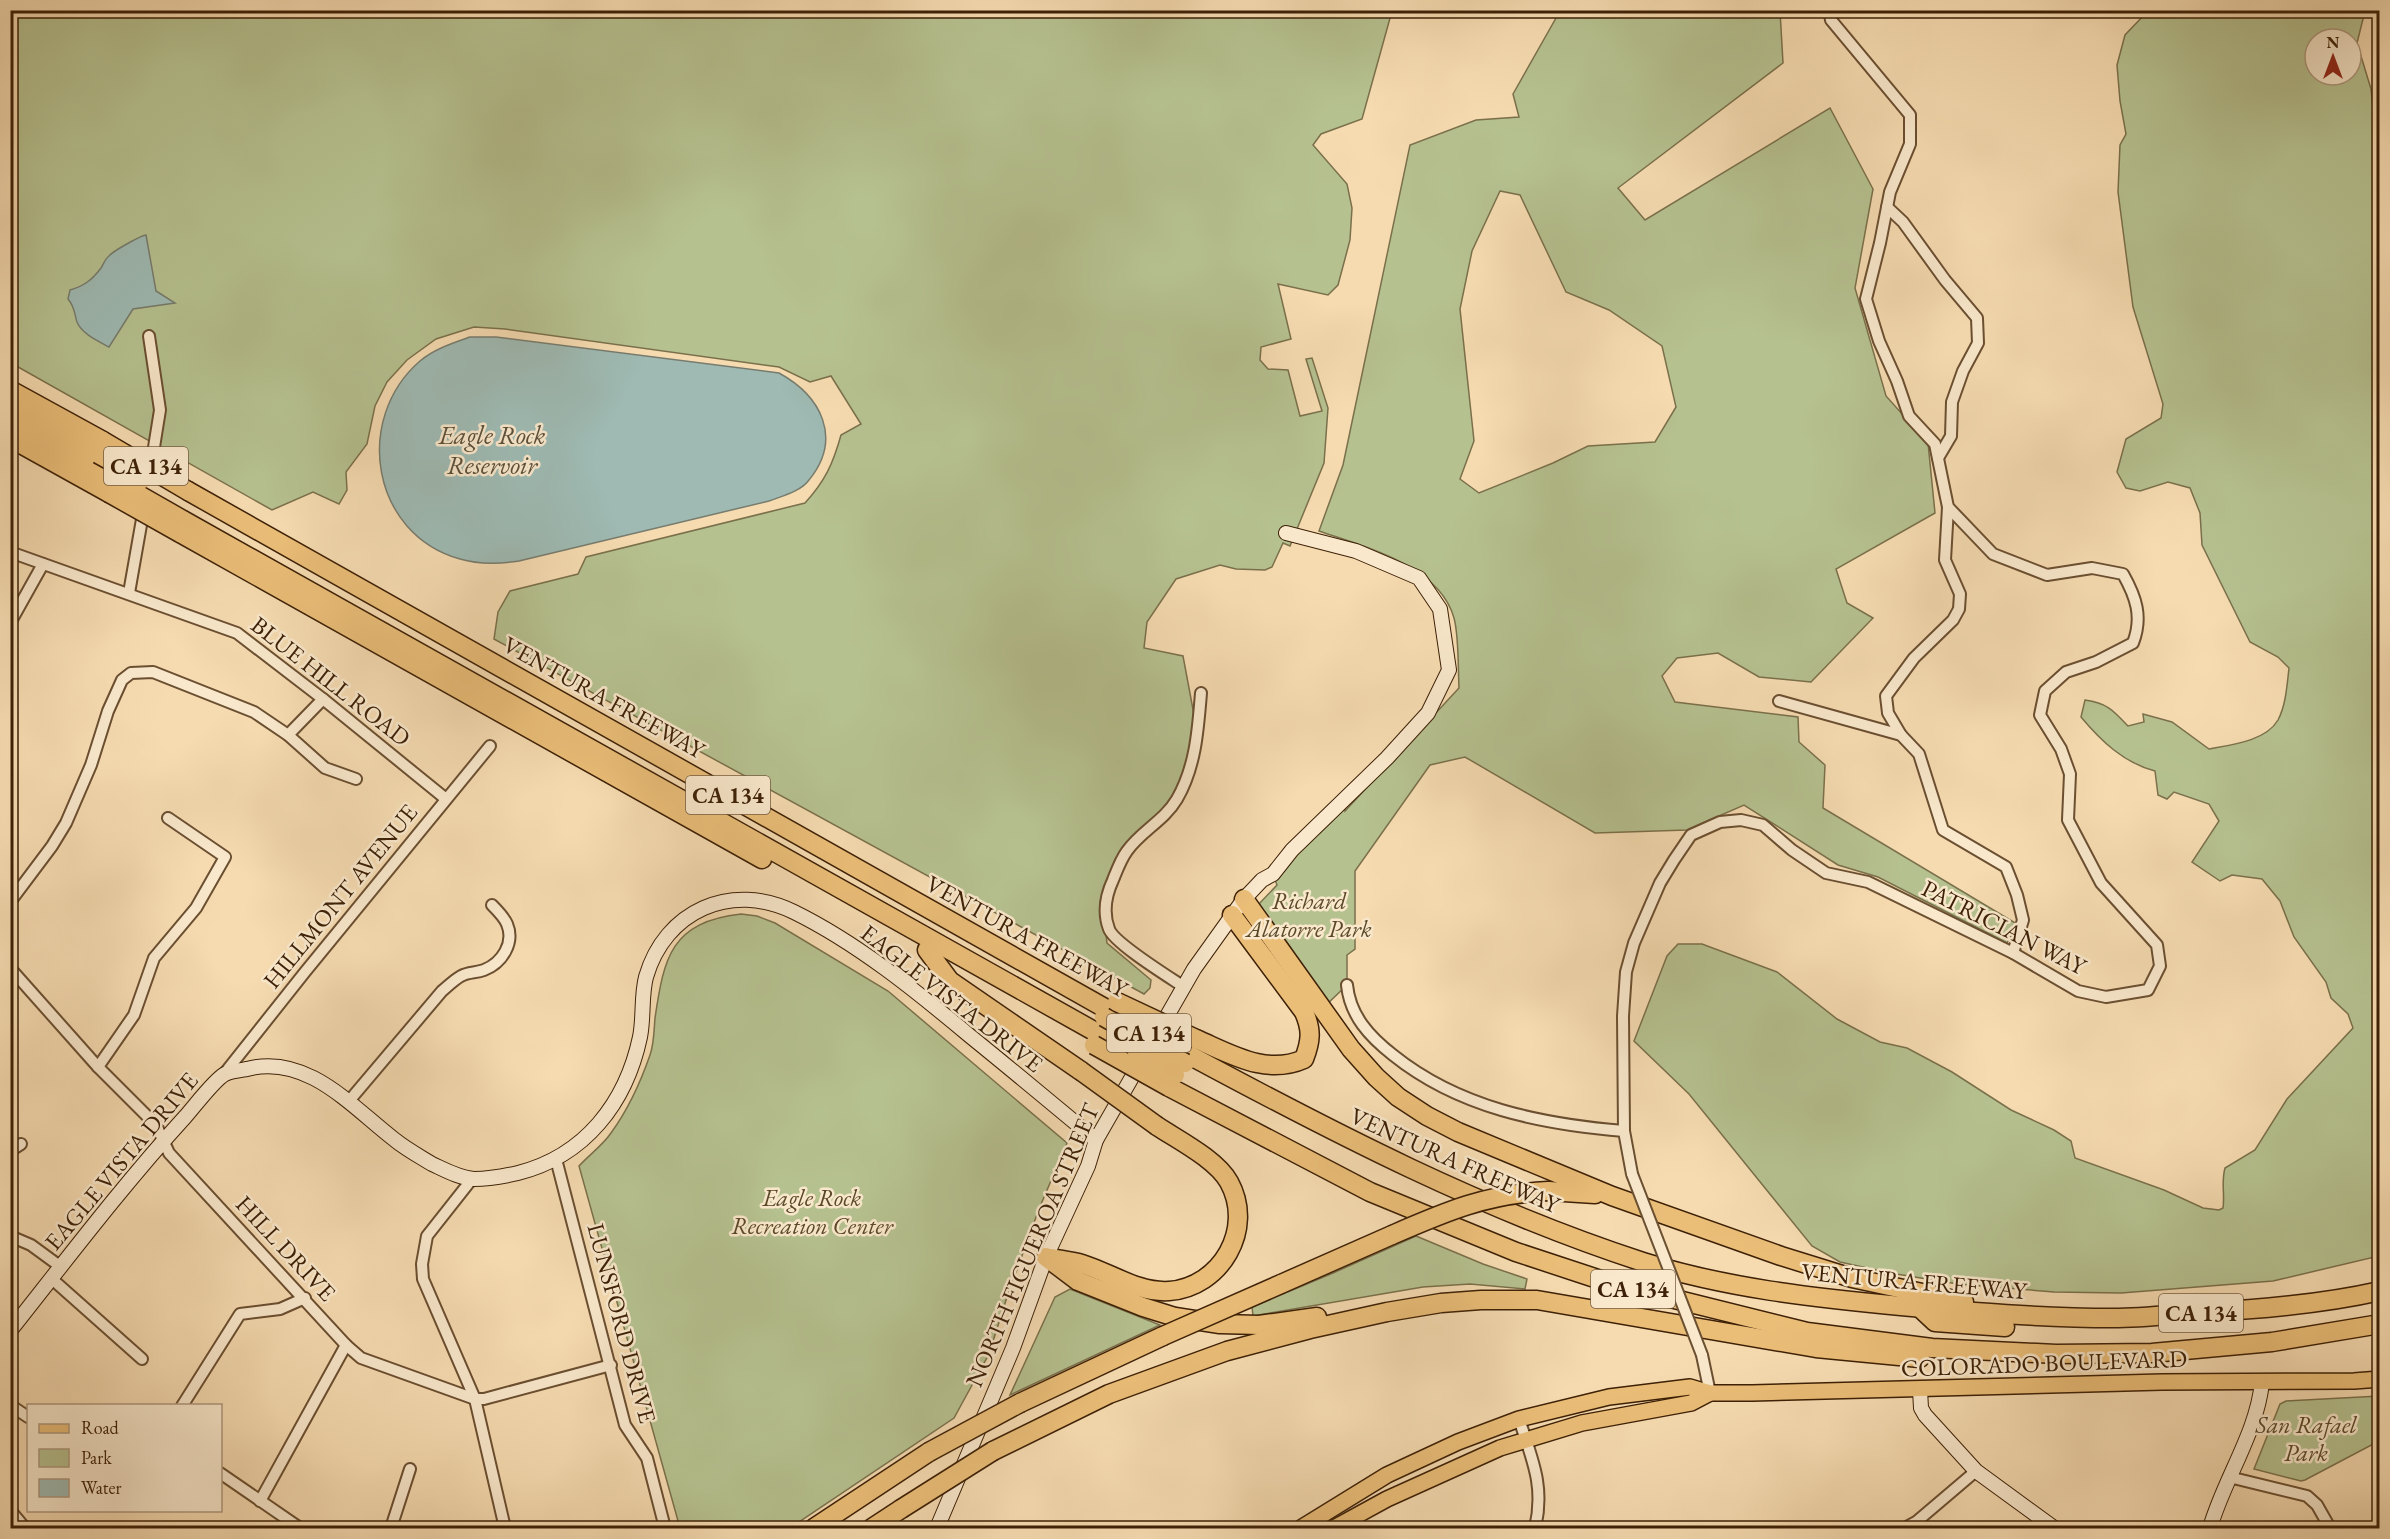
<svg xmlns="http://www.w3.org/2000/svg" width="2390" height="1539" viewBox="0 0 2390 1539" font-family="'EB Garamond',serif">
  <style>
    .green { fill: #b6c190; stroke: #7a704b; stroke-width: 1.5; fill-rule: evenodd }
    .water { fill: #9ebab3; stroke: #777c6e; stroke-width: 1.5 }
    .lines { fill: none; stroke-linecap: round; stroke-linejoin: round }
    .street-casing { stroke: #6b4f31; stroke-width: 14 }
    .secondary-casing { stroke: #3d2006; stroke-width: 16 }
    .primary-casing { stroke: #3d2006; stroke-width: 18 }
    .highway-casing { stroke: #3d2006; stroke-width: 21 }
    .street { stroke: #f9e8cc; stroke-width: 10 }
    .secondary { stroke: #f9e8cc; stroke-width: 14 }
    .primary { stroke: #ebbe78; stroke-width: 15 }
    .highway { stroke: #ebbe78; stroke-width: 18 }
    .street-bridge-casing { stroke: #6b4f31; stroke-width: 14; stroke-linecap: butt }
    .highway-bridge-casing { stroke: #3d2006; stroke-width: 21; stroke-linecap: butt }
    .street-bridge { stroke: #f9e8cc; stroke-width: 10 }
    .highway-bridge { stroke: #ebbe78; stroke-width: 18 }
    .labels { text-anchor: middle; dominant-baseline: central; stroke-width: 5; stroke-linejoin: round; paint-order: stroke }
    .shield { fill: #f9e8cc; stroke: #755c41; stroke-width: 1.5 }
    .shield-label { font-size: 22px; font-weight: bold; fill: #3d2006 }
    .street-label { font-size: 24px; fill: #3d2006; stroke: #f9e8cc }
    .park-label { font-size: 24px; font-style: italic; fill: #5b4828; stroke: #f9e8cc }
    .water-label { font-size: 26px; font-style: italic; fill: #5a4e3a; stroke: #f9e8cc }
  </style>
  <rect width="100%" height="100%" fill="#f6dbb1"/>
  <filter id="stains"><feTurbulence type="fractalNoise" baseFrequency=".00333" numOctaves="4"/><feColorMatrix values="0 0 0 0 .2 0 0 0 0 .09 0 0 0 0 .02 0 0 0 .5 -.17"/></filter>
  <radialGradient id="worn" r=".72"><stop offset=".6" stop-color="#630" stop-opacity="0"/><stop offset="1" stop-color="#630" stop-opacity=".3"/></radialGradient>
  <!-- green -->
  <g class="green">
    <path d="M11,11H1392L1362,119L1321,134L1313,145L1347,184L1352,208L1350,240L1338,285L1328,295L1278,284L1291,339L1261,347L1260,360L1268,369L1288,370L1300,416L1322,411L1306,359L1312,358L1328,408L1324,463L1290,546L1283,543L1272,567L1265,570L1236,569L1220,565L1176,579L1147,622L1144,648L1183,656L1195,720L1186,774L1172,801L1120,854L1102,898L1107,943L1151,980L1150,988L1144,994L494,639L498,612L510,591L578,574L586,557L805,503C825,481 833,464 841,435L861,424L831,376L810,382L779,367L505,329L474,327L436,339L407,360L387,382L375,406L367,444L346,472L347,490L339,504L313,492L272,510L11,363Z"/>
    <path d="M1553,11H1780L1783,63L1618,188L1645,220L1830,108L1873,189L1855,288L1886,396L1928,443L1935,513L1836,569L1847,603L1873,618L1811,682L1759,677L1718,653L1677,658L1662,676L1675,702L1798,717L1799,742L1825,765L1823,808L2017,924L2007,943L1878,877L1838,865L1744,805L1687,830L1595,833L1465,757L1430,765L1355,871V949L1347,955V985L1325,1006L1257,906L1277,885L1273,874L1343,798L1345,811L1459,688C1458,669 1459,636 1454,618C1439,565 1365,547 1319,531L1343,465L1410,145L1476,120L1519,117L1513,94L1556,18ZM1500,191L1520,195L1566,292L1609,310L1662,346L1676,407L1655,442L1588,446L1553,463L1479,493L1460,479L1474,441L1460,309L1472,251Z"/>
    <path d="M2148,11H2365L2357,43L2371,89L2375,126L2380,135L2379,1256L2273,1281L2121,1293L2054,1292L1958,1284L1890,1273L1840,1262L1812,1246L1689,1094L1634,1041L1667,956L1678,944H1702L1777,972L1837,1019L1880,1042L1907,1048L1952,1072L2011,1110L2054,1130L2071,1141L2075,1158L2164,1190L2203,1208L2219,1210L2223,1208C2225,1194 2221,1182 2225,1168L2255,1150L2287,1099L2353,1028L2348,1014L2331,998L2326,982L2294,937L2280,901L2262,879L2232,875L2220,881L2192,862L2219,821L2209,804L2174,792L2167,799L2158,795L2155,771C2124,763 2101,741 2081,717L2085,700C2107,703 2113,710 2128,726L2144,722L2143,714L2172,722L2209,749C2231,745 2266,741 2278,720C2286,705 2287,685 2289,668L2278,657L2250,642L2202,545L2200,513L2190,488L2168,482L2140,491L2126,488L2117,472L2126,439L2161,418L2163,404L2133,307L2118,192L2120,145L2126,134L2120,101L2117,65L2125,35ZM2315,39H2351V75H2315Z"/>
    <path d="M741,914L757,916L775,923L888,991L1067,1143L1039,1209L1007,1297L989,1354L954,1418L790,1528H680L579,1166C589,1155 603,1145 611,1133C627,1111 641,1081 650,1055C654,1044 654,1030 655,1018C664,957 671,922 741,914Z"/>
    <polygon points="1416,1236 1483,1264 1527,1279 1525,1289 1470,1284 1423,1287 1253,1316 1252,1307 1333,1273"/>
    <polygon points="1070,1289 1160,1325 1010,1395 1055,1297"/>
    <polygon points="2379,1396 2379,1441 2305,1480 2301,1481 2254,1469 2280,1404 2286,1401"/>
  </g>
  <!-- water -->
  <g class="water">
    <path d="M146,235L156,291L175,303L133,309L109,347C98,341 82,334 77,322C74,313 75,307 68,299L70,290C84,286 92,280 101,268C103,265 105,259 109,256C113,251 140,236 146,235Z"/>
    <path d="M470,337H496L779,373C821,396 843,438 809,480C800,492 782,496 769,501L519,561C499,564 480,565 460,559C371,534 353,419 420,361C434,349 453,343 470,337Z"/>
  </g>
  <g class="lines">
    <!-- street casing -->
    <g class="street-casing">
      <g id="street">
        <polyline points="1887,207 1903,222 1945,280 1977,318 1978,343 1963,371 1952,402 1951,436 1938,458"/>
        <polyline points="149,336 160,410 150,472"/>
        <polyline points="1948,507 1945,560 1960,594 1959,609 1953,620 1914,658 1886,696 1888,713 1901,735 1919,754 1943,830 2006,867 2017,895 2023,920 2013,953"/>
        <polyline points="10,552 237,633 323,699 446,799"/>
        <polyline points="129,593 144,508"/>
        <polyline points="10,623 43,564"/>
        <polyline points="1779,701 1901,735"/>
        <polyline points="288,735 323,699"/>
        <polyline points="10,902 52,846 66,823 91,765 108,711 122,680 131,673 153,672 254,712 288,735 325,768 356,779"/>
        <polyline points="10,968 98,1067 156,1125 169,1153 346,1345 361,1358 475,1399 484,1399 611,1365"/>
        <path d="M1347,985C1350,1016 1370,1037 1393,1055C1459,1108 1541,1124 1624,1131"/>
        <path d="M1184,987C1169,977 1114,943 1109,929C1103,913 1106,895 1113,880C1117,870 1121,859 1127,851C1141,831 1164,821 1177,799C1196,766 1198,729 1201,693"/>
        <polyline points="98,1067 134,1015 154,958 196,908 225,857 168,818"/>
        <polyline points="224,1074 305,972 490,746"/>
        <path d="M349,1101L442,991C448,986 454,980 461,976C468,972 476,973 484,970C502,963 515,943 507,924C504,917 497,910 492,905"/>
        <polyline points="10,1151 21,1144"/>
        <polyline points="556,1159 625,1425 647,1458 665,1528"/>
        <path d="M1632,1174L1624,1131L1623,1016L1626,972L1634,943L1660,883L1674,860L1691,835L1720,822L1741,820L1763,825L1792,850L1826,873L1868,882L2013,953L2078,991L2106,997L2148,990L2160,966L2157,945L2101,883L2068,820L2070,774L2061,749L2040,715L2045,691L2066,672L2096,662L2133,643C2143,617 2136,597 2123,574L2092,568L2047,575L1993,554L1948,507L1935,444L1909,416L1897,381L1879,341L1866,299L1880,243L1890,192L1910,144V115L1831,20L1829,10"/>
        <polyline points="472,1179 427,1236 422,1264 423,1279 475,1399 505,1528"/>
        <polyline points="10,1236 31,1245 61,1267"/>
        <polyline points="52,1279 142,1359"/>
        <polyline points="1702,1355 1710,1393"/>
        <polyline points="10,1405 28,1417"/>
        <polyline points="182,1406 240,1314 280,1309 305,1298"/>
        <path d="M1519,1419C1532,1459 1545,1486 1535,1528"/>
        <polyline points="220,1473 300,1528"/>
        <polyline points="2229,1477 2307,1496 2317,1505 2330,1528"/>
        <polyline points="260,1501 346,1345"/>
        <polyline points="10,1510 25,1528"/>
        <polyline points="391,1528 410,1469"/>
        <polyline points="1905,1528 1916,1522 1976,1471"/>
      </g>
    </g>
    <!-- secondary casing -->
    <g class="secondary-casing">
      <g id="secondary">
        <path d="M10,1331C67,1259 123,1185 185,1117C194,1107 215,1079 225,1074C231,1071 241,1070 247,1069C307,1053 352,1107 395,1140C406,1149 419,1156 432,1164C445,1170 459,1178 474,1179C488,1179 505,1176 518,1173C585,1156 626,1103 640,1037C644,1017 641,996 646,977C665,911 731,881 794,912C857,943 915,990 970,1036C1012,1070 1054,1105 1096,1140"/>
        <polyline points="1920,1390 1921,1408 1925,1415 1976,1471 2054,1528"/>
        <polyline points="937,1528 1013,1348 1046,1257 1088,1166 1096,1140 1194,969 1244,899 1262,880 1273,874 1292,850 1387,758 1428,713 1449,670 1440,609 1419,578 1356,551 1286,533"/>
        <path d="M2210,1528C2224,1479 2257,1433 2262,1382"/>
      </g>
    </g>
    <!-- primary casing -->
    <g class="primary-casing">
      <g id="primary">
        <polyline points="1301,1528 1387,1475 1458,1442 1519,1419 1609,1397 1690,1387 1710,1393 1752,1393 2162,1382 2354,1381 2380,1379"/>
        <polyline points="1334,1528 1387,1499 1500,1448 1582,1423 1691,1403 1710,1393"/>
      </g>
    </g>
    <!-- highway casing -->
    <g class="highway-casing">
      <g id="highway">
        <polyline points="10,390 103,441"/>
        <polyline points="10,405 98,454"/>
        <polyline points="10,423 113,480"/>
        <polyline points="10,438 109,493"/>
        <polyline points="188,491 1110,1011"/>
        <polyline points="183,520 1101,1035"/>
        <polyline points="180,533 762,859"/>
        <polyline points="1244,899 1351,1049 1376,1077 1398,1097 1427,1116 1458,1132 1612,1196 1781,1256 1852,1278 1964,1302"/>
        <polyline points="927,950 950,981 1081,1071"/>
        <path d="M1196,1039C1231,1054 1266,1076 1304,1059C1311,1041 1312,1030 1304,1012L1232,915"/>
        <path d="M1189,1055C1336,1134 1483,1210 1643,1262C1726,1288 1814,1298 1901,1306C1971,1312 2042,1318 2113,1318C2144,1318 2175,1314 2206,1312C2264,1309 2323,1304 2380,1291"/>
        <polyline points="1169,1087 1370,1192 1516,1252 1610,1283 1807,1332 1932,1348 2056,1354 2152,1353 2272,1342 2380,1324"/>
        <polyline points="1548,1191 1595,1194"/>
        <polyline points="1046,1257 1078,1281 1143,1307 1175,1317 1220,1324 1259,1325 1317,1317"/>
        <path d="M1051,1258C1061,1260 1072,1261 1082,1264C1111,1273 1138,1293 1169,1291C1221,1287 1255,1229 1229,1182C1216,1159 1178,1140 1157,1126"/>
        <polyline points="1281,1284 1392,1235"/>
        <polyline points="1920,1308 1935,1322 2005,1327"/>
        <polyline points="1020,1403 1163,1336"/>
        <polyline points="993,1451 1109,1394 1227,1351 1310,1329 1387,1312 1441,1303 1481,1300 1537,1300 1816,1348 1920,1358"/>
        <polyline points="814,1528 929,1452"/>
        <polyline points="872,1528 901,1509"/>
      </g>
    </g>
    <!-- street -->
    <use href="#street" class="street"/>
    <!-- secondary -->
    <use href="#secondary" class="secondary"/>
    <!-- primary -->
    <use href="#primary" class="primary"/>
    <!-- highway -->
    <use href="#highway" class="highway"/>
    <!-- street-bridge casing -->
    <g class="street-bridge-casing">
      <polyline id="street-bridge" points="1632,1174 1702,1355"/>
    </g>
    <!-- highway-bridge casing -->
    <g class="highway-bridge-casing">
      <g id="highway-bridge">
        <polyline points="103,441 188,491"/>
        <polyline points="98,454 143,479"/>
        <polyline points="113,480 183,520"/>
        <polyline points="109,493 180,533"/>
        <polyline points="1117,1002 1196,1039"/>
        <polyline points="1104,1017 1185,1063"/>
        <polyline points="1094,1045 1169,1087"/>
        <polyline points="1137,1054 1175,1075"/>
        <polyline points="1081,1071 1157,1126"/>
        <path d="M1392,1235C1447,1211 1487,1194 1548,1191"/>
        <polyline points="1163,1336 1281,1284"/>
        <polyline points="929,1452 1020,1403"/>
        <polyline points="901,1509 993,1451"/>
      </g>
    </g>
    <!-- street-bridge -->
    <use href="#street-bridge" class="street-bridge"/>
    <!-- highway-bridge -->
    <use href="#highway-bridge" class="highway-bridge"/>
  </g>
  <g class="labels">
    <!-- shield labels -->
    <g class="shield">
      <rect x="104" y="447" width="84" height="38" rx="4.5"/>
      <rect x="686" y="776" width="84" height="38" rx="4.5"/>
      <rect x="1107" y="1014" width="84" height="38" rx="4.5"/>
      <rect x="1591" y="1270" width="84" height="38" rx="4.5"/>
      <rect x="2159" y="1294" width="84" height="38" rx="4.5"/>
    </g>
    <g class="shield-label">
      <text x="146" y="466">CA 134</text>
      <text x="728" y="795">CA 134</text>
      <text x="1149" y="1033">CA 134</text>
      <text x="1633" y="1289">CA 134</text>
      <text x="2201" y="1313">CA 134</text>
    </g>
    <!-- street labels -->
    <g class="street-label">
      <text transform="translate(331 681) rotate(38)">BLUE HILL ROAD</text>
      <text transform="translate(604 697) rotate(29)">VENTURA FREEWAY</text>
      <text transform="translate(340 896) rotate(-51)">HILLMONT AVENUE</text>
      <text transform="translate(2004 927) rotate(27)">PATRICIAN WAY</text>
      <text transform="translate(1027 936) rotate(29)">VENTURA FREEWAY</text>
      <text transform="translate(952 998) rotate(38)">EAGLE VISTA DRIVE</text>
      <text transform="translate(1455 1160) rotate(24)">VENTURA FREEWAY</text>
      <text transform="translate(121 1161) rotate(-50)">EAGLE VISTA DRIVE</text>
      <text transform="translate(1032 1245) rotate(-67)">NORTH FIGUEROA STREET</text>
      <text transform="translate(286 1248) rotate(47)">HILL DRIVE</text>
      <text transform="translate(1914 1281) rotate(5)">VENTURA FREEWAY</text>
      <text transform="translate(622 1323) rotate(75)">LUNSFORD DRIVE</text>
      <text transform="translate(2044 1363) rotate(-2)">COLORADO BOULEVARD</text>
    </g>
    <!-- park labels -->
    <g class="park-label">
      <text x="1309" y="900">Richard<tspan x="1309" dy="28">Alatorre Park</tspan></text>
      <text x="812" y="1197">Eagle Rock<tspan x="812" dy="28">Recreation Center</tspan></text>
      <text x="2306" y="1424">San Rafael<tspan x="2306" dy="28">Park</tspan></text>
    </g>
    <!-- water labels -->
    <g class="water-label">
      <text x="492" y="435">Eagle Rock<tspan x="492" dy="30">Reservoir</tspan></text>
    </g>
  </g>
  <!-- margin -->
  <rect width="2390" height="1539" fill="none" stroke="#f6dbb1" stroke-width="36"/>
  <rect x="12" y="12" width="2366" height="1515" fill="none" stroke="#3d2006" stroke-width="3"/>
  <rect x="18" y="18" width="2354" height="1503" fill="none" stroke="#3d2006" stroke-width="1.5"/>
  <!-- legend -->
  <rect x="27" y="1404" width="195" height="108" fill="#f9e8cc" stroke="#ae987d" stroke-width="1.5"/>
  <rect x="39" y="1424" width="30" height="9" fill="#ebbe78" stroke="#ae987d" stroke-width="1.5"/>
  <text x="81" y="1434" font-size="18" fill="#3d2006">Road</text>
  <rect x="39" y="1449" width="30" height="18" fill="#b6c190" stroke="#ae987d" stroke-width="1.5"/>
  <text x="81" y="1464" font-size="18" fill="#3d2006">Park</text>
  <rect x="39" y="1479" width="30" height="18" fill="#9ebab3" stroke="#ae987d" stroke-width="1.5"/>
  <text x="81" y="1494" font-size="18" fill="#3d2006">Water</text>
  <!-- north arrow -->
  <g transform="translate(2333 57)"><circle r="28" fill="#f9e8cc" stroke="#ae987d" stroke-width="1.5"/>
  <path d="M0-4.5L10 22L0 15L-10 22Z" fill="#8f2418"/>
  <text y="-9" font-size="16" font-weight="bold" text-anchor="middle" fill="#3d2006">N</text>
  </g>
  <rect width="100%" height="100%" filter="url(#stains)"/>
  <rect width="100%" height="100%" fill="url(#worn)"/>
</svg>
